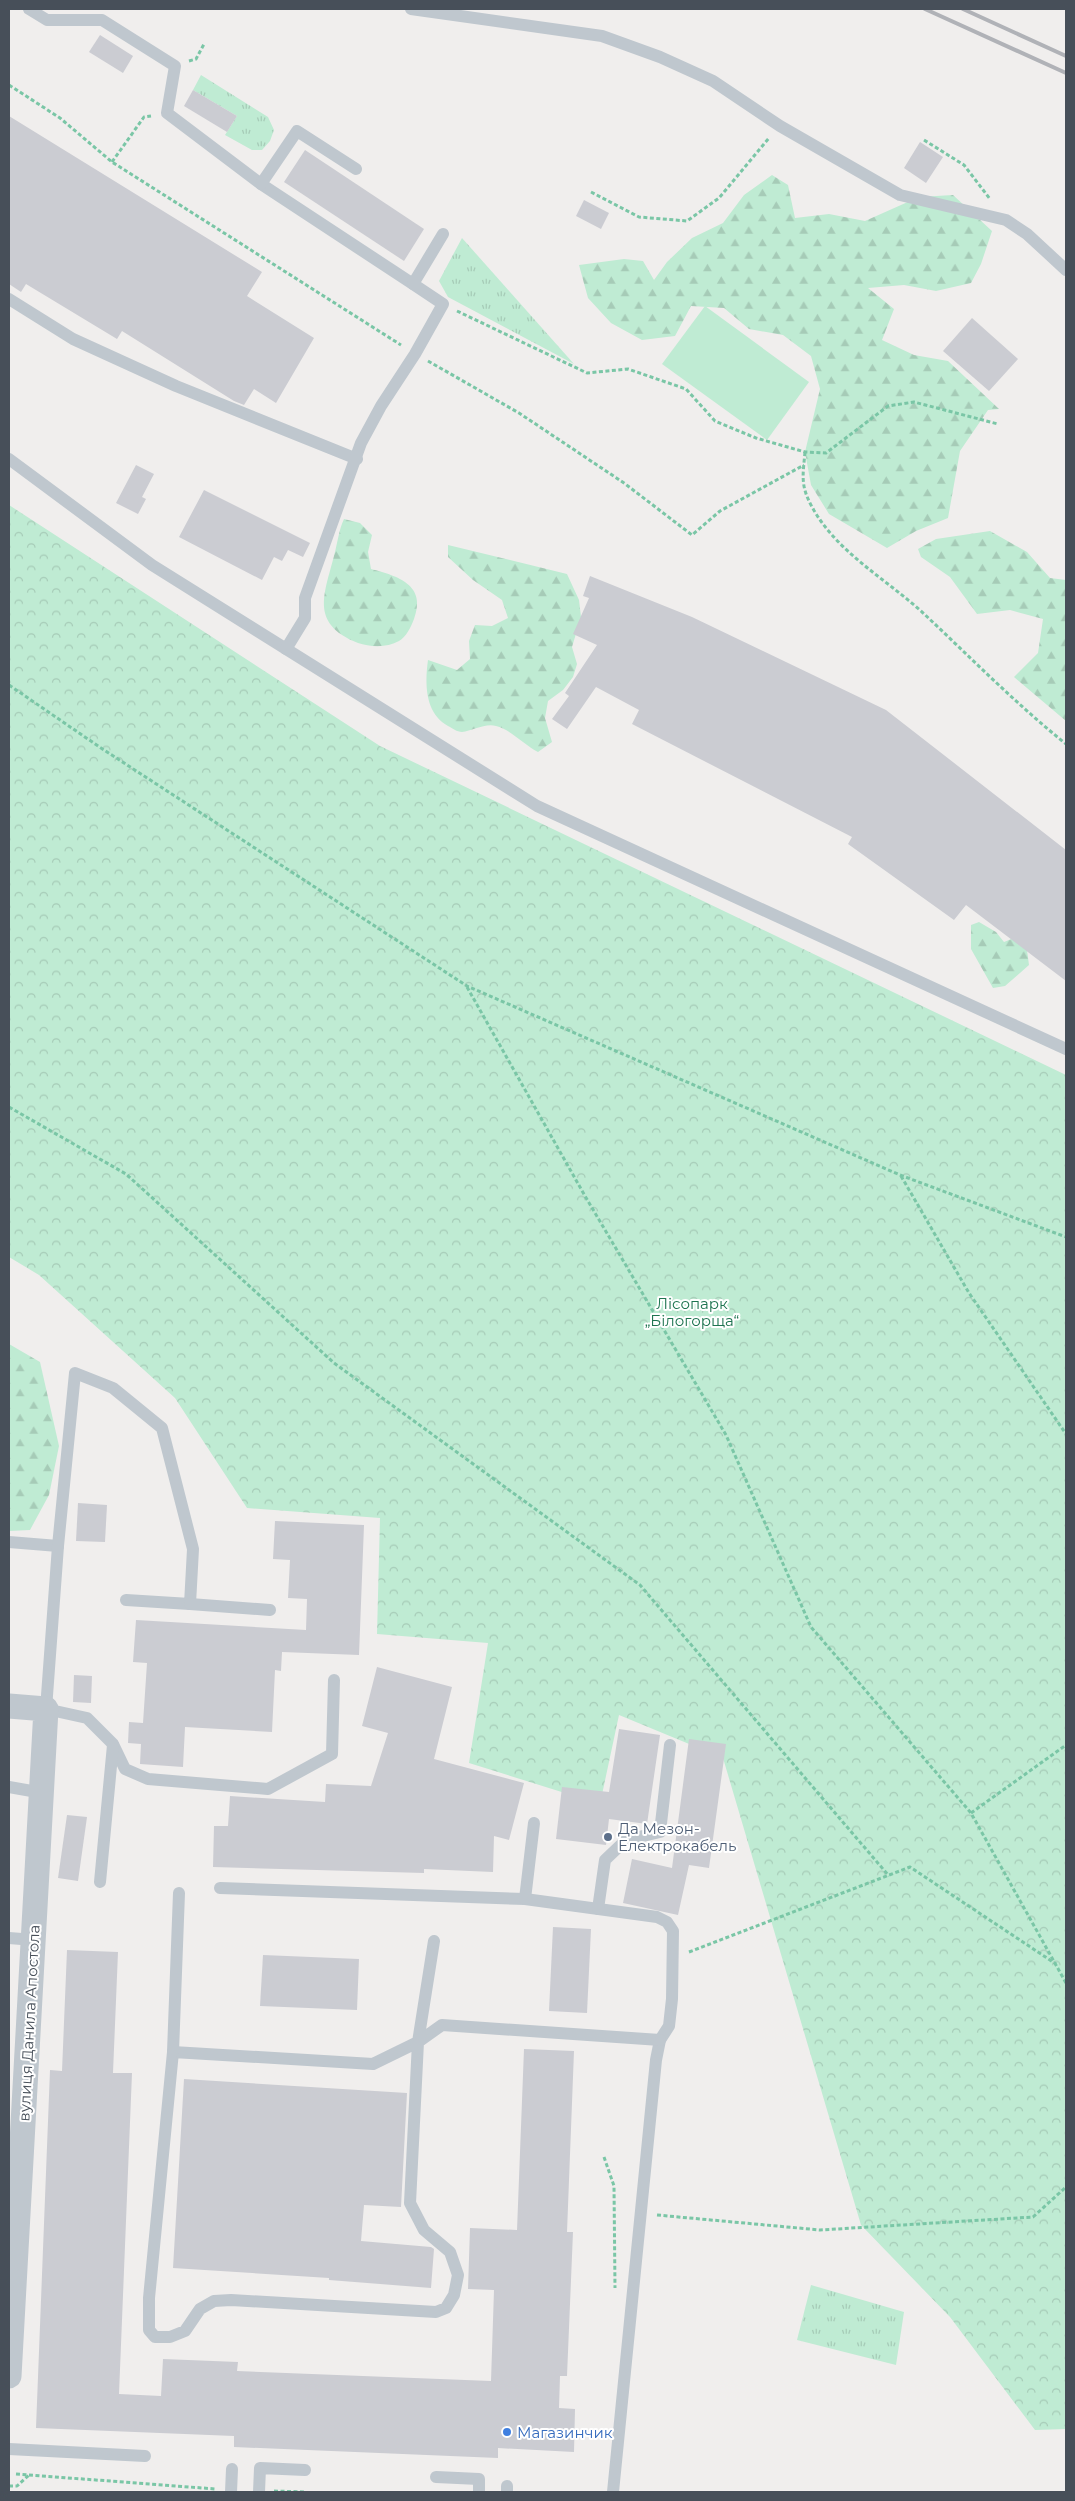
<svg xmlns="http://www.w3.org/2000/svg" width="1075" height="2501" viewBox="0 0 1075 2501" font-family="Montserrat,sans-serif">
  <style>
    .grass { fill: url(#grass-tufts) }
    .forest { fill: url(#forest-firs) }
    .park { fill: url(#park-crowns) }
    .pitch { fill: #bfebd3 }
    .building { fill: #cbccd2 }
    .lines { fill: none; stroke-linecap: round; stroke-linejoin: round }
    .path { stroke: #7ac6a6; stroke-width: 3; stroke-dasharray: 4 2.5; stroke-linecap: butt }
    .service { stroke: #bfc7ce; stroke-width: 12 }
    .minor { stroke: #bfc7ce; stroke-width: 25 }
    .rail { stroke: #b0b2b7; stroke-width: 4 }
    .service-dot { fill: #5c6f8a; stroke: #fff; stroke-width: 2 }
    .shop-dot { fill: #3f7fe0; stroke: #fff; stroke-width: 2 }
    .labels { text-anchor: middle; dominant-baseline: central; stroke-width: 4; stroke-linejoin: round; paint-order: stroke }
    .park-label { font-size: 15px; fill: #1e7450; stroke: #fff }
    .service-label { font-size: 15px; fill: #4e5e75; stroke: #fff; text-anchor: start }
    .street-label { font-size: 15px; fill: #474f59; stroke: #fff }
    .shop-label { font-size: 15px; fill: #366cbe; stroke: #fff; text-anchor: start }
  </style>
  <defs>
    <pattern id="grass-tufts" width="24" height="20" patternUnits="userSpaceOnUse" patternTransform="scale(1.25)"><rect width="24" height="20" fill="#bfebd3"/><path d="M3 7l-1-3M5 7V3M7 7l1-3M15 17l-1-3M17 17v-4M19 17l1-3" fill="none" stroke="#a6cbb7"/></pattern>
    <pattern id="forest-firs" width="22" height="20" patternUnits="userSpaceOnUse" patternTransform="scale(1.25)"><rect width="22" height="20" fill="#bfebd3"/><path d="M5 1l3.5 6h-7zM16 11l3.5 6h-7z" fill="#a6cbb7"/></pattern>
    <pattern id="park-crowns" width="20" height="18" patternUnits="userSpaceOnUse" patternTransform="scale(1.25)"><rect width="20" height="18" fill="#bfebd3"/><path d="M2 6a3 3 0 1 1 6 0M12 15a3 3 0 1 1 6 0" fill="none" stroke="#a6cbb7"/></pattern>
  </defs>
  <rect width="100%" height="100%" fill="#f0eeed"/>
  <!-- grass -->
  <g class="grass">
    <polygon points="201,75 268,117 274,130 270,141 262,150 252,150 225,135 237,116 193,90"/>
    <polygon points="462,238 574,364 448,297 439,281"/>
    <polygon points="811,2285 904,2312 896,2365 797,2340"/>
  </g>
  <!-- forest -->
  <g class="forest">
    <polygon points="772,175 788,185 795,218 829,214 865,221 919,197 953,195 992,231 981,264 971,283 936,291 904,285 868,288 894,309 882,340 914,355 948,361 999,409 988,410 960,451 948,518 916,531 887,548 829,514 811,485 805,452 820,389 811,356 783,335 749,329 724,308 691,306 675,336 642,340 611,323 588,298 579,265 624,259 643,261 654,280 667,262 692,238 723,223 744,195"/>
    <path d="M344,519L360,523L372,535L368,552L371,569C398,576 427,585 414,619C411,627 406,637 399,641C387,648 370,647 358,643C308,623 325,593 335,552C338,540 339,530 344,519Z"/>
    <polygon points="990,531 1027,552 1050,578 1066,580 1066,721 1014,677 1038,653 1043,619 1010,610 977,614 950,577 921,557 918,549 936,539"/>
    <path d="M448,545L567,574L579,600L581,617L572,647L577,664L573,677L563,690L548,701L545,718L552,742L538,752C524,745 510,729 496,726C485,723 472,731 462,732C457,732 452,728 448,726C424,713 425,682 428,660L457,670L470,659L469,641L475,625L492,626L508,618L502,600L473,580L448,557Z"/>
    <polygon points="979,922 996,932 1004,942 1014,938 1026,943 1029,965 1005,986 993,988 971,949 971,925"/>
    <polygon points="9,1344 40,1362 59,1446 49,1495 30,1530 9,1531"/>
  </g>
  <!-- park -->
  <polygon class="park" points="9,505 380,746 1066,1075 1066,2429 1035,2430 950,2317 861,2225 723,1758 619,1715 600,1804 469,1763 488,1643 377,1634 380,1518 247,1508 175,1398 39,1275 9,1257"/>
  <!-- pitch -->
  <polygon class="pitch" points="705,306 809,382 767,440 662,364"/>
  <!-- building -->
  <g class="building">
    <polygon points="100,35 133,56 123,73 89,52"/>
    <polygon points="193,90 237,116 227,132 184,106"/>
    <polygon points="9,116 262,272 247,296 314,338 276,403 254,389 244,405 234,401 122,331 117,339 26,284 21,292 9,284"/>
    <polygon points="920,142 943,157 926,183 904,168"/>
    <polygon points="305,150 424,229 404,261 284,182"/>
    <polygon points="584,200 609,213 601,229 576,216"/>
    <polygon points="972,318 1018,359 989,391 943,351"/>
    <polygon points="136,465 154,474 142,497 146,499 138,514 116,503"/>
    <polygon points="204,490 310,543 303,557 288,550 282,561 274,557 262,580 179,537"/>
    <polygon points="590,576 692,617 886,710 1066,850 1066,981 966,905 954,920 848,844 852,837 632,724 639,710 596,687 567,729 552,719 569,696 565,693 597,645 573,634 589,598 583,596"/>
    <polygon points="78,1503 107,1505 105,1542 76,1541"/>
    <polygon points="275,1521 364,1525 359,1655 282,1652 281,1671 275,1670 272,1732 185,1727 183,1767 140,1764 141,1744 128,1743 129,1722 143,1723 147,1663 133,1662 136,1620 306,1630 307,1599 288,1598 290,1560 273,1559"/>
    <polygon points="377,1667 452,1687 434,1759 524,1783 509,1840 494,1836 493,1872 424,1869 424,1873 213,1867 214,1826 228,1826 230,1796 325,1802 326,1784 371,1786 388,1733 362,1726"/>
    <polygon points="74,1675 92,1676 91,1703 73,1702"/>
    <polygon points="619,1729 660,1735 647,1824 609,1819 606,1845 556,1839 562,1787 609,1792"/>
    <polygon points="689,1739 726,1744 709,1868 689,1865 678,1915 623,1903 632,1859 672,1868"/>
    <polygon points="67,1815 87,1817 78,1881 58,1878"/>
    <polygon points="553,1927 591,1929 587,2013 549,2011"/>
    <polygon points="67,1950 118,1952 113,2073 132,2073 119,2394 161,2396 163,2359 238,2362 237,2371 491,2381 494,2290 468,2289 470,2228 517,2230 524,2049 574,2051 567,2232 573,2232 567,2376 560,2376 559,2408 575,2409 574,2452 498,2448 498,2458 234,2447 234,2436 36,2428 50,2070 62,2071"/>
    <polygon points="263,1955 359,1959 357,2010 260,2006"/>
    <polygon points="184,2079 407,2093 401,2207 364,2205 361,2241 431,2247 434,2249 431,2288 329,2280 329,2278 173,2268"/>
  </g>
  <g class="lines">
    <!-- path -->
    <g class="path">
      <polyline points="189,61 196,59 204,44"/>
      <polyline points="9,85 60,118 112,162 401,345"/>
      <polyline points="924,140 964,165 990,199"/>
      <polyline points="112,162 144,117 151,116"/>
      <polyline points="591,192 639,217 687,221 719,198 769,138"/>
      <polyline points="457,311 587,373 628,369 686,389 715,421 756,438 805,452 826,453 888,406 914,402 998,424"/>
      <polyline points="428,361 519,413 624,483 692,535 720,511 804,465"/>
      <path d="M805,452C803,475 800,485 812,507C837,552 883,577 921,611C969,656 1015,703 1066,744"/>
      <polyline points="9,685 101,748 467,986 900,1175 1066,1237"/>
      <polyline points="467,987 585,1196 726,1435 811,1627 971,1813 1066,1983"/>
      <polyline points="9,1107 126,1174 334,1363 640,1585 889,1876"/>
      <polyline points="901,1176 969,1293 1066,1434"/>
      <polyline points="971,1813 1066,1745"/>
      <polyline points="689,1952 910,1867 1056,1964"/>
      <polyline points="604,2157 614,2186 615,2288"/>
      <polyline points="657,2215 820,2230 1033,2217 1066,2187"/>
      <polyline points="16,2474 216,2489"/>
      <polyline points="9,2486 17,2486 29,2475"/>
      <polyline points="274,2491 306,2492"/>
    </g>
    <!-- service -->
    <g class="service">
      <polyline points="29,9 47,20 102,20 175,66 167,113 261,184 413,284"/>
      <polyline points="411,9 602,36 660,57 713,81 780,126 900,195 1006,220 1027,234 1066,270"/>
      <polyline points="261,184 297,131 356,169"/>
      <polyline points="9,299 73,339 176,386 357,459"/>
      <polyline points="9,459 152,565 537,806 1066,1049"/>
      <polyline points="286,649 305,618 305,598 361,443 381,406 415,354 443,304 413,284 443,234"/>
      <polyline points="9,1542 58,1546"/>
      <polyline points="126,1600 190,1604 193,1549 162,1428 113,1388 75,1373 58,1546 46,1709 87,1718 113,1744 125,1769 148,1779 268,1789 332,1754 334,1680"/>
      <polyline points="190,1604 270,1610"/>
      <polyline points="9,1787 43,1793"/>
      <polyline points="100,1882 113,1745"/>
      <polyline points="220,1888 525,1899 657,1917 667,1922 673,1931 672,1999 669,2026 660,2040 656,2060 613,2492"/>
      <polyline points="525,1899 534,1823"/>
      <polyline points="598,1909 605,1860 626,1840 660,1832 670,1745"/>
      <polyline points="9,1938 34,1940"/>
      <polyline points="434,1941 418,2042 410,2203 424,2230 450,2252 458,2275 454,2295 446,2308 436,2312 231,2300 214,2301 200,2309 185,2331 170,2337 155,2337 149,2330 149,2298 173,2052 373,2064 418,2042 442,2025 660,2040"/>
      <polyline points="173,2052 179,1893"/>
      <polyline points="9,2449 145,2456"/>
      <polyline points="436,2477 479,2479 479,2492"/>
      <polyline points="507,2486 507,2492"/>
      <polyline points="231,2492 232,2469"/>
      <polyline points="259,2492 260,2468 305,2470"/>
    </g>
    <!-- minor -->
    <polyline class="minor" points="9,1706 46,1709 9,2376"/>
    <!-- rail -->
    <g class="rail">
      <polyline points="925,9 1066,73"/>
      <polyline points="963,9 1066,56"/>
    </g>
  </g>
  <!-- markers -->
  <circle class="service-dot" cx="608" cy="1837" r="5"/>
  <circle class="shop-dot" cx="507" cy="2432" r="5"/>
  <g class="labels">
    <!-- park labels -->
    <g class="park-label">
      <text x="692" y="1303">Лісопарк<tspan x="692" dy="17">„Білогорща“</tspan></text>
    </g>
    <!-- service labels -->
    <g class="service-label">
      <text x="618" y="1828">Да Мезон-<tspan x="618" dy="17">Електрокабель</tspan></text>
    </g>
    <!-- street labels -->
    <g class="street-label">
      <text transform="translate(29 2023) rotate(-87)">вулиця Данила Апостола</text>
    </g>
    <!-- shop labels -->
    <g class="shop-label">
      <text x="517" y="2432">Магазинчик</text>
    </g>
  </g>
  <!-- border -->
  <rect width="1075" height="2501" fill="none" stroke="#474f59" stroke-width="20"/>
</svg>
